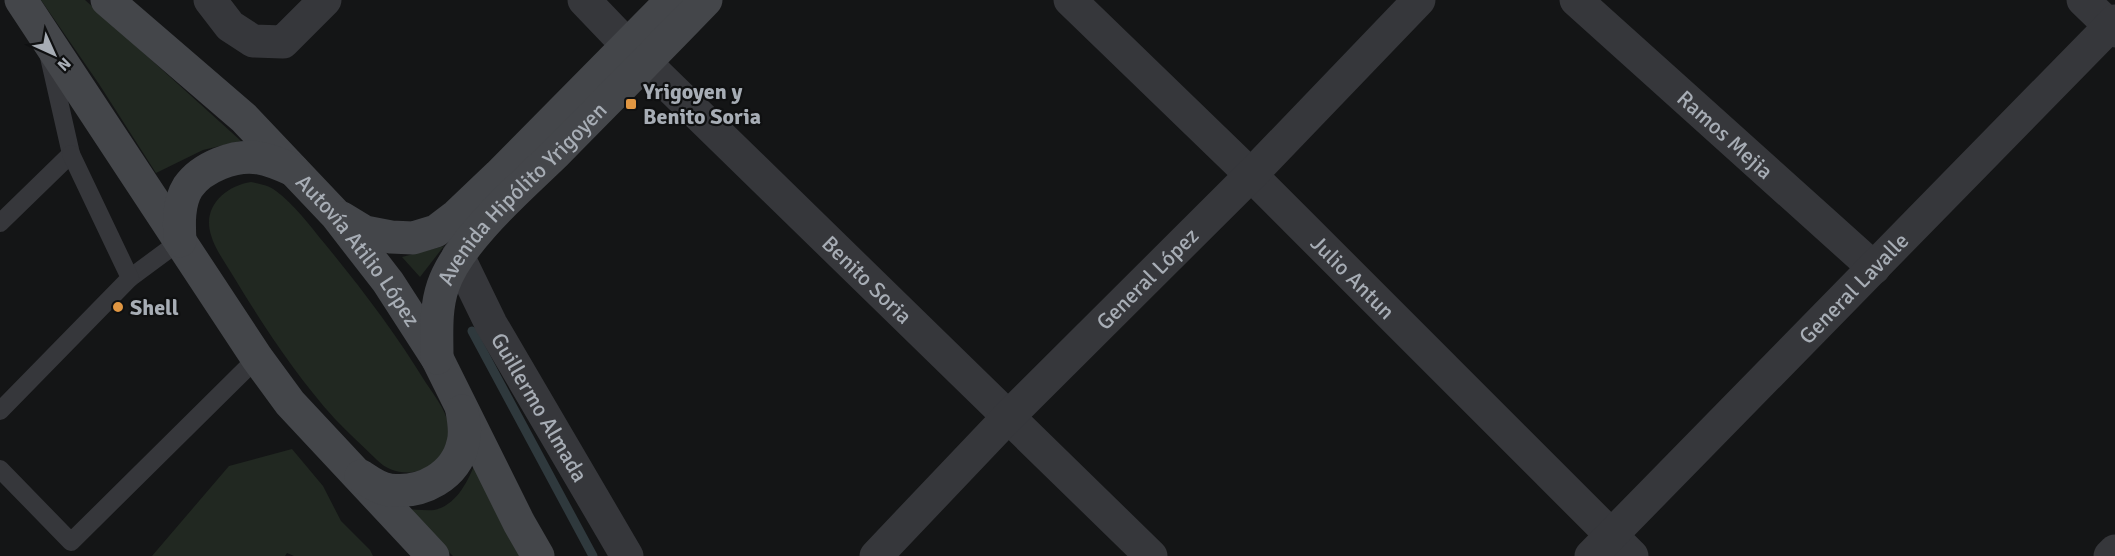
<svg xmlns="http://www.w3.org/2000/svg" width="2115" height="556" viewBox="0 0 2115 556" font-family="Signika,sans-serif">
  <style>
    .green { fill: #212821 }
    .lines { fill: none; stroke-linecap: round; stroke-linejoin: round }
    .stream { stroke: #2f393d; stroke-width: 9 }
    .lane { stroke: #36373b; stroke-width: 18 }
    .street { stroke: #36373b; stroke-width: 33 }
    .secondary { stroke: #44464a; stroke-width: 33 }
    .poi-dot { fill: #e09642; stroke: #0f1011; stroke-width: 2 }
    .labels { text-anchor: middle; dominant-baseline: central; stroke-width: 4.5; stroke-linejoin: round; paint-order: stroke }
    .poi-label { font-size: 22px; font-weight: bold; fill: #a7adb5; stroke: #0f1011; text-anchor: start }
    .street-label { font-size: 22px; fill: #a7adb5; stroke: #0f1011 }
  </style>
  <rect width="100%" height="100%" fill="#141516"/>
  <!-- green -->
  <g class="green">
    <polygon points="41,0 85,0 241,141 203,150 156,173 99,84"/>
    <path d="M251,182C260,184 269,185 276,191C295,205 310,226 325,244C362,289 396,334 426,383C434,395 445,409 448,423C456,464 406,489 377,460C363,446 348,433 335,419C297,377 264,327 235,279C227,265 215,250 211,235C202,207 225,186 251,182Z"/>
    <polygon points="444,246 420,277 402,257"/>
    <polygon points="292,449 323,486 341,521 370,550 373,556 294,556 287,553 285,556 152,556 229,466"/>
    <path d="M474,466L521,556H453L405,509C414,509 425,511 434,510C455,506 467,483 474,466Z"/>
  </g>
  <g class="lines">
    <!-- stream -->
    <polyline class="stream" points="472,331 593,556"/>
    <!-- lane -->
    <g class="lane">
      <polyline points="0,223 71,154 49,57"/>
      <polyline points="130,278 180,241"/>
      <polyline points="0,411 130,278 71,154"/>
      <polyline points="0,469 71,542 257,358"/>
    </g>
    <!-- street -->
    <g class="street">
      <polyline points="210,0 230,26 253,41 283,42 325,0"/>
      <path id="s1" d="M584,0L628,46L1151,556"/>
      <path id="s2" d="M1070,0L1251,175L1632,556"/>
      <path id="s3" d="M1576,0L1874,268"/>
      <polyline points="2083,0 2115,31"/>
      <path id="s4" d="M458,256L491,324L627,556"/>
      <path id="s5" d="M876,556L1008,417L1251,175L1419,0"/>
      <path id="s6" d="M1591,556L2115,21"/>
      <polyline points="2110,556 2115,551"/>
    </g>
    <!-- secondary -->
    <g class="secondary">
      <polyline points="21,0 257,358 290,403 433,556"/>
      <path id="s7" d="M107,0L244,118L336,215L388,282L437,358L519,523L538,556"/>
      <polyline points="342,218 365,232 391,237 413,238 436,231 457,215 499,175 672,0"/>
      <path d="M180,241C179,224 178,203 188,187C202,167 235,154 259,158C271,160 282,165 293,170"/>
      <path id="s8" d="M437,358C437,334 435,309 443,286C458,241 521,187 555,154C605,103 656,52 706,0"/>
      <path d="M361,476C370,482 379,489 390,490C422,494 456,476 463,443C466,432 464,422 462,411"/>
    </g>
  </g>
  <!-- markers -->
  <g class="poi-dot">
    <rect x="625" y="98" width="12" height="12" rx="3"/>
    <circle cx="118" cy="307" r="6"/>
  </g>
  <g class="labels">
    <!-- poi labels -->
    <g class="poi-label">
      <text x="643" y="91">Yrigoyen y<tspan x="643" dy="25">Benito Soria</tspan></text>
      <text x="130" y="307">Shell</text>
    </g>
    <!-- street labels -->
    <g class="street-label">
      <text stroke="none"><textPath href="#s3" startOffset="201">Ramos Mejia</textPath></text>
      <text stroke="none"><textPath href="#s8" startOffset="195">Avenida Hipólito Yrigoyen</textPath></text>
      <text stroke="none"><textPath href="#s7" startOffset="356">Autovía Atilio López</textPath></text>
      <text stroke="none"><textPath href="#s2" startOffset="396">Julio Antun</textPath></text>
      <text stroke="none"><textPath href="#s5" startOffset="388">General López</textPath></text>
      <text stroke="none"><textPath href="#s1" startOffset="398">Benito Soria</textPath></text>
      <text stroke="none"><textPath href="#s6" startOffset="375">General Lavalle</textPath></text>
      <text stroke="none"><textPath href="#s4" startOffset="172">Guillermo Almada</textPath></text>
    </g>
  </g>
  <!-- north arrow -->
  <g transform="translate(54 54) rotate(135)" stroke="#0f1011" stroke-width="4.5" paint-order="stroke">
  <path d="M0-4.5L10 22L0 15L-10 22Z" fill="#a7adb5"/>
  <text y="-9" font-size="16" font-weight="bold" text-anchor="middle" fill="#a7adb5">N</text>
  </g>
</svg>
